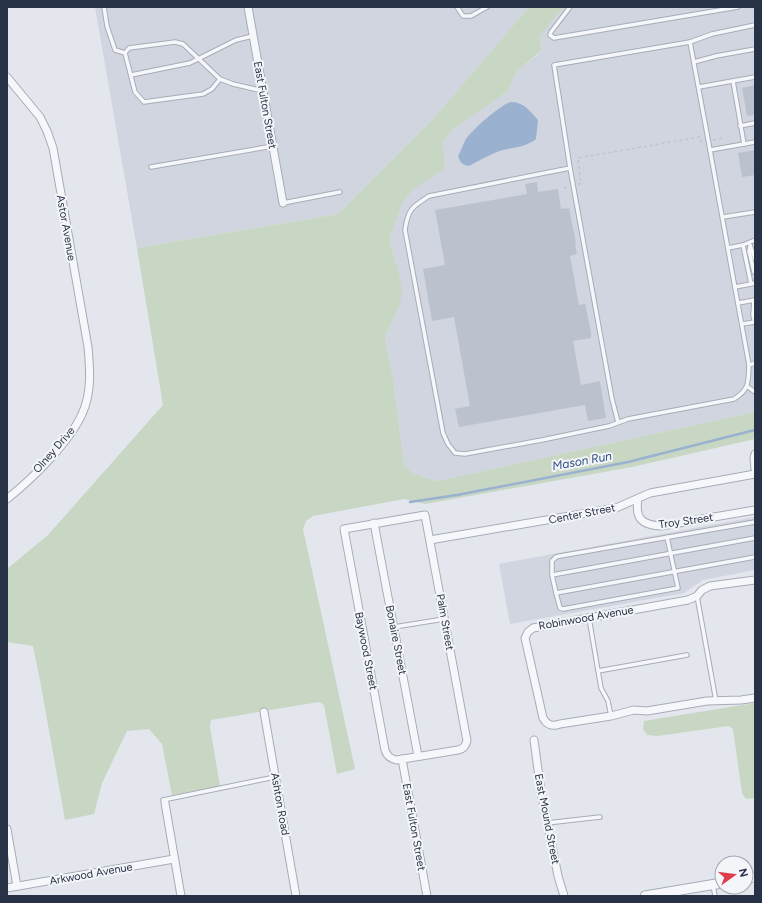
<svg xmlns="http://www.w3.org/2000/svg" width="762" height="903" viewBox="0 0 762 903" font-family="Figtree,sans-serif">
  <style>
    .built { fill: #d1d5df }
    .green { fill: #c7d7c3 }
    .water { fill: #9ab1d0 }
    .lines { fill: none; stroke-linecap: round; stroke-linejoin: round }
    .stream { stroke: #9ab1d0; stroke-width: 2.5 }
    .building { fill: #bcc2cd }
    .service-casing { stroke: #a7acb8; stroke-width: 5.5 }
    .minor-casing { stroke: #a7acb8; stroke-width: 9 }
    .tertiary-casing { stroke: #a7acb8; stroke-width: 11 }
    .path { stroke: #c0c4cb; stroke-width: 1.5; stroke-dasharray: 3 3; stroke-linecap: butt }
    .service { stroke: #f6f7fa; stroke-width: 3.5 }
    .minor { stroke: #f6f7fa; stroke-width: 7 }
    .tertiary { stroke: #f6f7fa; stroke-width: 9 }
    .labels { text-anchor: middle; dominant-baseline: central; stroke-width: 4; stroke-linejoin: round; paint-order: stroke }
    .street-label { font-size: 11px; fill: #283247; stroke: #f3f5f9 }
    .water-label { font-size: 12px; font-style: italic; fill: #2d4e80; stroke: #f3f5f9 }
  </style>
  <rect width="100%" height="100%" fill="#e3e6ed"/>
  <!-- built -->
  <g class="built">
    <polygon points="95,7 529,7 433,119 338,214 137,248"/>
    <polygon points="564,7 755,7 755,412 437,481 414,474 404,465 393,378 385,337 399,306 399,273 390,242 391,234 403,202 414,189 445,168 443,143 453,129 508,91 517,71 541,52 540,36"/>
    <polygon points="755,517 755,570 703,580 684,593 510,624 499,564"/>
  </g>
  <!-- green -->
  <g class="green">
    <polygon points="529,7 564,7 540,36 541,51 517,71 508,91 453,129 443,143 445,168 414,189 403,202 391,234 390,242 399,273 402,294 399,306 385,337 393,378 404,465 414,474 437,481 755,412 755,439 632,467 425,504 404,499 313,516 306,521 303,529 355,769 337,774 324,705 319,702 211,720 210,727 220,786 172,795 162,744 149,729 127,731 102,783 94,814 65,820 40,680 33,646 7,642 7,569 48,535 163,405 137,248 338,214 433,119"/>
    <polygon points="755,703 755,798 746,799 742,793 733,729 729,726 657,736 647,735 643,729 644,721"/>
  </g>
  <!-- water -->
  <path class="water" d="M510,102C524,102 529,110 538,120L536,139C525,148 511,147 497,152C487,156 478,161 469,166C462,165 460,162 458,156C461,151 463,144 466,139C474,128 497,108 510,102Z"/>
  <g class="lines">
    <!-- stream -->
    <polyline class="stream" points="410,502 457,495 628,462 755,430"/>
  </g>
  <!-- building -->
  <g class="building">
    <polygon points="755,85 755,115 747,116 742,88"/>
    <polygon points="755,150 755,175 742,177 738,153"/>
    <polygon points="537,182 538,192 558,189 561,209 569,208 576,243 575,243 577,254 570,256 579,305 585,304 591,332 591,338 573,341 581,385 600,381 606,418 588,421 585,405 459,427 455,409 470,406 454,317 432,321 423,269 445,265 435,210 527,194 525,184"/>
  </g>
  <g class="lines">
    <!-- service casing -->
    <g class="service-casing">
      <g id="service">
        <polyline points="104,7 107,26 115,50 125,53"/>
        <polyline points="457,7 463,16 471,16 487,7"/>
        <polyline points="570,7 551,32 550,35 554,38 738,7"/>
        <polyline points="690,42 712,34 755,25"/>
        <polyline points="694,62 716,56 755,49"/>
        <polyline points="131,75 190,63 236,40 253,36"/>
        <polyline points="220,79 183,44 175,42 129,48 125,53 135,92 144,102 203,94 212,89 220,79 233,84 263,91"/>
        <polyline points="733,81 744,144"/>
        <polyline points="699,87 755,77"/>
        <polyline points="740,126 755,123"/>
        <path d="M755,142L710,150L690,42L554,65L570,168L429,196C412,207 408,209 405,230L443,433L448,444L455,453L465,454L542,440L609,426L628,419L734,399C750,389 748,382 749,365L755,363"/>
        <polyline points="710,150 749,365"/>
        <polyline points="151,167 273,146"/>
        <polyline points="570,168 612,399 618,422"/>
        <polyline points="283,203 340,192"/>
        <polyline points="723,217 755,212"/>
        <polyline points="743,245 751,284 755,283"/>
        <polyline points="750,245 755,259"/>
        <polyline points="750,247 749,251 754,272"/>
        <polyline points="728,248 743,245 755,240"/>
        <polyline points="735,287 751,284"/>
        <polyline points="754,300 753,315 755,323"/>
        <polyline points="738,303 755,300"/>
        <polyline points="742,324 755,322"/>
        <polyline points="748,387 755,392"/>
        <polyline points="755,522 560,556 556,557 552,561 552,575 556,593 755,557"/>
        <polyline points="552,575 755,538"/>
        <polyline points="556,593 560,608 563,609 678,588 667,537"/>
        <polyline points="697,596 716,701"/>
        <polyline points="589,618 601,688 608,701 611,716"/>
        <polyline points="394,627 444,619"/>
        <polyline points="598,671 687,655"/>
        <polyline points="163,800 275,777"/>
        <polyline points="547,823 600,817"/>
        <polyline points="713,885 715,896"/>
      </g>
    </g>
    <!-- minor casing -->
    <g class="minor-casing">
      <g id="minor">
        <polyline points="248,7 283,203"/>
        <path d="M7,77L40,117L47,131L53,148L88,347C90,369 92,393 82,414C69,443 32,479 7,499"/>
        <polyline points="755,454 754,458 755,469"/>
        <path d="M638,499C635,518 641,525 661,526L755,510"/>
        <path d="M425,515L467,741C465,746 464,749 458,750L397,760C390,759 387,756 385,750L344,529Z"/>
        <polyline points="374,523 418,756"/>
        <polyline points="430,540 616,508 650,493 755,474"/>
        <path d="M755,580L710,586L702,590L697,596L688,600L533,628L528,632L525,638L543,718C547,725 552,727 560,724L611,716L634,710L647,711L707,701L741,700L755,698"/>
        <polyline points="264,712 296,896"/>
        <polyline points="534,740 541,792 558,876 564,896"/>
        <polyline points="402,759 427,896"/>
        <polyline points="165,803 181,896"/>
        <polyline points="7,829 17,886"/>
        <polyline points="7,888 174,859"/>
      </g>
    </g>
    <!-- tertiary casing -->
    <g class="tertiary-casing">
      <g id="tertiary">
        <polyline points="746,879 755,877"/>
        <polyline points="645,896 722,883"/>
      </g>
    </g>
    <!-- path -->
    <g class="path">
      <polyline points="713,140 723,138"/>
      <polyline points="578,184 581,184 578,158 700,137 701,142 704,141"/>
      <polyline points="564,188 568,187"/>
    </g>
    <!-- service -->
    <use href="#service" class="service"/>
    <!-- minor -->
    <use href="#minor" class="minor"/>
    <!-- tertiary -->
    <use href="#tertiary" class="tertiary"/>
  </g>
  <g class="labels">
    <!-- street labels -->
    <g class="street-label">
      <text transform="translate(265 105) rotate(80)">East Fulton Street</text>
      <text transform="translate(66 228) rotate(80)">Astor Avenue</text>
      <text transform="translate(54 450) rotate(-49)">Olney Drive</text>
      <text transform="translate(582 514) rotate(-11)">Center Street</text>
      <text transform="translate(686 521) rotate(-8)">Troy Street</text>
      <text transform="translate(586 618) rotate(-10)">Robinwood Avenue</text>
      <text transform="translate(445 622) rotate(80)">Palm Street</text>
      <text transform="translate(396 640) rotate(79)">Bonaire Street</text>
      <text transform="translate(366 651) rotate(79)">Baywood Street</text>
      <text transform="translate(280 804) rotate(80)">Ashton Road</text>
      <text transform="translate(547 819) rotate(79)">East Mound Street</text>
      <text transform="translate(414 827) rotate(80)">East Fulton Street</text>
      <text transform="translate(91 874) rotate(-10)">Arkwood Avenue</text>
    </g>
    <!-- water labels -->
    <g class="water-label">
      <text transform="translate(582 461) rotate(-10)">Mason Run</text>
    </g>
  </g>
  <!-- border -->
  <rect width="762" height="903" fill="none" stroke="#283247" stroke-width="16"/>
  <!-- north arrow -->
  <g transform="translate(734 875) rotate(76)"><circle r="19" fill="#f3f5f9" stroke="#a2a7b2"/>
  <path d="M0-3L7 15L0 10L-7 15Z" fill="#de3c4b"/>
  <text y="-6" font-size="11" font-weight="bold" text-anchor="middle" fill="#283247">N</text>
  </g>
</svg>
